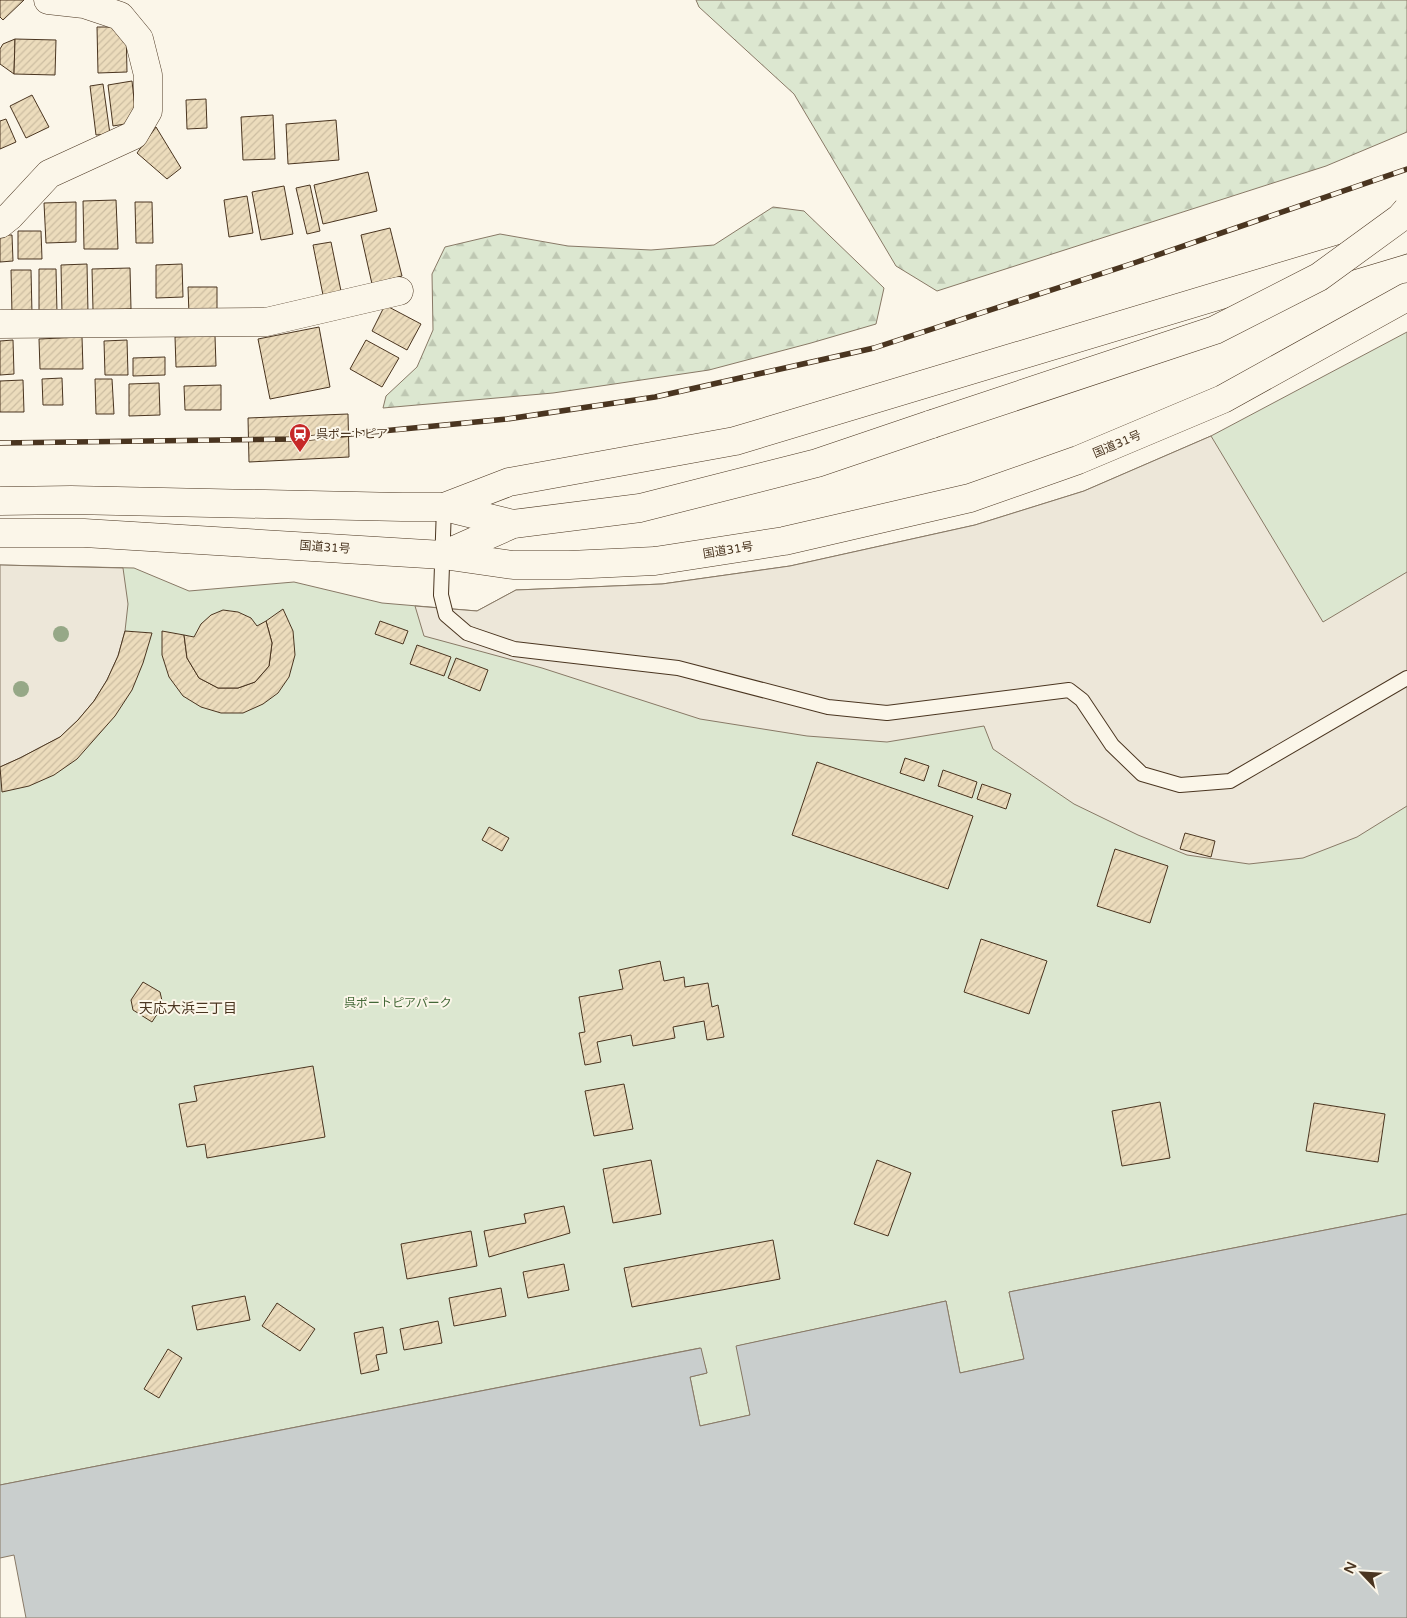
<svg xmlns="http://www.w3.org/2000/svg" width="1407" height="1618" viewBox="0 0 1407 1618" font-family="'Varela Round','Noto Sans JP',sans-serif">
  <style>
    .forest { fill: url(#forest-firs); stroke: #887966 }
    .park { fill: #dce7d0; stroke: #887966 }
    .parking { fill: #ede7d9; stroke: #887966 }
    .water { fill: #c9cecd; stroke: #887966 }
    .pier { fill: #fbf6e9; stroke: #887966 }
    .building { fill: url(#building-hatch); stroke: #4a3520 }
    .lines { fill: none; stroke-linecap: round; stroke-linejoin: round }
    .service-casing { stroke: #4a3520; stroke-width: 16 }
    .minor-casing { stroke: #4a3520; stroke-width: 29 }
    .tertiary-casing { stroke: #4a3520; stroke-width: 29 }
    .trunk-casing { stroke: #4a3520; stroke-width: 29 }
    .service { stroke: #fbf6e9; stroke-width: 14 }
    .minor { stroke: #fbf6e9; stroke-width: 28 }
    .tertiary { stroke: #fbf6e9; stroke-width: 28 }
    .trunk { stroke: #fbf6e9; stroke-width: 28 }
    .rail-casing { stroke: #4a3520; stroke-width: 5.5 }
    .rail { stroke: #fbf6e9; stroke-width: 4; stroke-dasharray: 11; stroke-linecap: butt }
    .tertiary-bridge-casing { stroke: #4a3520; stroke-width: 29; stroke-linecap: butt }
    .tertiary-bridge { stroke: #fbf6e9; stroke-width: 28 }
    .tree { fill: #96a887 }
    .labels { text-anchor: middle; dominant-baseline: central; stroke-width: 4; stroke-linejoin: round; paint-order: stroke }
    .poi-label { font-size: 12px; fill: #4a3520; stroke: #fbf6e9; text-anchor: start }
    .street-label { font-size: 12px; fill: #4a3520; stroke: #fbf6e9 }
    .park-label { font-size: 12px; fill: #436837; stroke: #fbf6e9 }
    .neighbourhood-label { font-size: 14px; fill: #4a3520; stroke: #fbf6e9 }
  </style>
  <defs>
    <pattern id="forest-firs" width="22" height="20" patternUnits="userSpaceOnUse" patternTransform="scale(1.25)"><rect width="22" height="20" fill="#dce7d0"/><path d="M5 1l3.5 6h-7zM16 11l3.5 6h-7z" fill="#bec7b2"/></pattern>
    <pattern id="building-hatch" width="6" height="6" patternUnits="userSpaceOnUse" patternTransform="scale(1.25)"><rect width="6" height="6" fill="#ecdcbc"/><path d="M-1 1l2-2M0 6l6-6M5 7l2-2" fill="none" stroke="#ccbda1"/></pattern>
  </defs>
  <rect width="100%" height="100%" fill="#fbf6e9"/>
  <!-- forest -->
  <g class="forest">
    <polygon points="696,0 1407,0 1407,132 1326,166 937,291 896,266 794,94 699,7"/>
    <polygon points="773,207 804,211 884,288 876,324 811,343 709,370 553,393 383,408 386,396 417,367 433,330 432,274 445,247 500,234 568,246 651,250 714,245"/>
  </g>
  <!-- park -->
  <polygon class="park" points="1407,332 1407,1214 1009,1292 1024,1359 960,1373 946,1301 737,1346 750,1415 700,1426 690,1377 707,1373 700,1348 0,1485 0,565 134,568 189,591 294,582 382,603 477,611 516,590 662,584 790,566 975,525 1084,491 1211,436"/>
  <!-- parking -->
  <g class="parking">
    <polygon points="1211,436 1323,622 1407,572 1407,806 1357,837 1303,858 1249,864 1187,855 1138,835 1074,804 993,749 984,726 887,742 807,736 700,719 542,668 424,636 415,606 477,611 516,590 662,584 790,566 975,525 1084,491"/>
    <polygon points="0,565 123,568 128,604 125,631 118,656 107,680 94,701 78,720 60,737 20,758 0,767"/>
  </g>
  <!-- water -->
  <polygon class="water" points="1407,1214 1407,1618 0,1618 0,1485 701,1348 707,1373 690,1377 700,1426 750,1415 736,1346 946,1301 960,1373 1024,1359 1009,1292"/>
  <!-- pier -->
  <polygon class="pier" points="14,1555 26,1618 0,1618 0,1558"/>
  <!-- building -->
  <g class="building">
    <polygon points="0,0 24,0 3,20 0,17"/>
    <polygon points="97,27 126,27 127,72 98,73"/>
    <polygon points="15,39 14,74 0,64 0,49 3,44"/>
    <polygon points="15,39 56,40 55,75 14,74"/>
    <polygon points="132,81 135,108 125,124 113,126 108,85"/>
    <polygon points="103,84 110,134 96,135 90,86"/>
    <polygon points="32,95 49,127 26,138 10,106"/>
    <polygon points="206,99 207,128 187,129 186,100"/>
    <polygon points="273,115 275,159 243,160 241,117"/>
    <polygon points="6,119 16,142 0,149 0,121"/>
    <polygon points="336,120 339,160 288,164 286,124"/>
    <polygon points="156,127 181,168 167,179 137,153"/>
    <polygon points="368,172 377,211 323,224 314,185"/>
    <polygon points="310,185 320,231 307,234 296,188"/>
    <polygon points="284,186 293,234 261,240 252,192"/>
    <polygon points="247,196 253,233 229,237 224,200"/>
    <polygon points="116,200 118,249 84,249 83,201"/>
    <polygon points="76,202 76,242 46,243 44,203"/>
    <polygon points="135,202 152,202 153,243 136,243"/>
    <polygon points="390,228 402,276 372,284 361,235"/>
    <polygon points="18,231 41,231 42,259 18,259"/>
    <polygon points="0,235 12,235 13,261 0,262"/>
    <polygon points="331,242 341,291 323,295 313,245"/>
    <polygon points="87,264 88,313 62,314 61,265"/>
    <polygon points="182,264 183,297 156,298 156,265"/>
    <polygon points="130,268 131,309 93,310 92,269"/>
    <polygon points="39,269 56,269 57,313 39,313"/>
    <polygon points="11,270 31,270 32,314 12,314"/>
    <polygon points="188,287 217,287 217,315 189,315"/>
    <polygon points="385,305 421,324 407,350 372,331"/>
    <polygon points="319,327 330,387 270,399 258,339"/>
    <polygon points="215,336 216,366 176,367 175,337"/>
    <polygon points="82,337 83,369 40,369 39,339"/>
    <polygon points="13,340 14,374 0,375 0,341"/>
    <polygon points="127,340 128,375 105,375 104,341"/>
    <polygon points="366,340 399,358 382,387 350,369"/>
    <polygon points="165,357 165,375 133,376 133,358"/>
    <polygon points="62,378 63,405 43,405 42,379"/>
    <polygon points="95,379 112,379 114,414 96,414"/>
    <polygon points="23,380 24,412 0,412 0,381"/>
    <polygon points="159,383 160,415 129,416 129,384"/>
    <polygon points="221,385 221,410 185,410 184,386"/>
    <polygon points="348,414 349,457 249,462 248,418"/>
    <polygon points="283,609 293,631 295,655 289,677 278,693 263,704 243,713 221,713 201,707 183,696 169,677 162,655 162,631 184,635 187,658 199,678 218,688 238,688 255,682 269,666 272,643 266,621"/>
    <polygon points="223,610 238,612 251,618 257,626 266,621 272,643 269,666 255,682 238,688 218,688 199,678 187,658 184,635 194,637 201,624 211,615"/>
    <polygon points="380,621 408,631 403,644 375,634"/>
    <polygon points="125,631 152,633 143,663 132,690 115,716 77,759 54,775 29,786 2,792 0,767 20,758 60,737 78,720 94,701 107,680 118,656"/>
    <polygon points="417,645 451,657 444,676 410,664"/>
    <polygon points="456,658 488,670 480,691 448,678"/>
    <polygon points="905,758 929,766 924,781 900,773"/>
    <polygon points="817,762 973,816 948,889 792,835"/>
    <polygon points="943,770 977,782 972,798 938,786"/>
    <polygon points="982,784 1011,794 1006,809 977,799"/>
    <polygon points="489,827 509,838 502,851 482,840"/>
    <polygon points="1185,833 1215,841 1211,857 1180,849"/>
    <polygon points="1115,849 1168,866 1150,923 1097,906"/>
    <polygon points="981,939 1047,961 1029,1014 964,992"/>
    <polygon points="660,961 664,981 684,977 685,987 708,983 712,1007 718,1005 724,1037 707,1040 704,1021 673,1027 675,1038 633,1046 631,1035 597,1042 601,1062 585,1065 579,1033 585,1032 579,997 623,989 619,970"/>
    <polygon points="143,982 160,992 163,1005 152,1022 133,1010 131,1000"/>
    <polygon points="313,1066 325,1137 207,1158 205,1144 187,1147 179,1104 197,1101 194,1086"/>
    <polygon points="624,1084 633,1129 594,1136 585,1091"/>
    <polygon points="1160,1102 1170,1158 1122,1166 1112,1111"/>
    <polygon points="1314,1103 1385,1114 1378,1162 1306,1151"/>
    <polygon points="651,1160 661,1214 613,1223 603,1169"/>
    <polygon points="877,1160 911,1173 888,1236 854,1224"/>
    <polygon points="564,1206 570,1233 489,1257 484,1231 526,1223 524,1214"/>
    <polygon points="471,1231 477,1266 407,1279 401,1244"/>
    <polygon points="773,1240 780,1279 632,1307 624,1268"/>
    <polygon points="564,1264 569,1290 528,1298 523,1272"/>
    <polygon points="501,1288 506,1316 454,1326 449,1298"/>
    <polygon points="245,1296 250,1320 197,1330 192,1306"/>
    <polygon points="277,1303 315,1329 300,1351 262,1326"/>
    <polygon points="438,1321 442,1343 404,1350 400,1329"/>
    <polygon points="383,1327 387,1353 376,1355 379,1370 361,1374 354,1333"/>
    <polygon points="168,1349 182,1358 159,1398 144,1389"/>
  </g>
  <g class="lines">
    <!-- service casing -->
    <g class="service-casing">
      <polyline id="service" points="444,507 441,595 446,615 467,633 514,649 678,668 828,707 887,713 1069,690 1082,700 1112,745 1142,774 1180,785 1230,781 1407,678"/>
    </g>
    <!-- minor casing -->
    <g class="minor-casing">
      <g id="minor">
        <polyline points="0,224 10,216 49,174 134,135 148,111 148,75 139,39 120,16 84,4 48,0"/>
        <polyline points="0,324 266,322 399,291"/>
      </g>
    </g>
    <!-- tertiary casing -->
    <g class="tertiary-casing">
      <g id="tertiary">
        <polyline points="444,507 513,524"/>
        <polyline points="443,555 513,524 640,508 817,463 932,424"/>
      </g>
    </g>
    <!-- trunk casing -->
    <g class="trunk-casing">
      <g id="trunk">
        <polyline points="0,501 71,500 402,507 444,507 509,482 735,441 1407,239"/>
        <polyline points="0,533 84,533 443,555 513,565 569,565 655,561 784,541 970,498 1078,460 1223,399 1407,297"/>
      </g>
    </g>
    <!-- service -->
    <use href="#service" class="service"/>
    <!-- minor -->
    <use href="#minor" class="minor"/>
    <!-- tertiary -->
    <use href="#tertiary" class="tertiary"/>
    <!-- trunk -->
    <use href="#trunk" class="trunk"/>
    <!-- rail casing -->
    <g class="rail-casing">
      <polyline id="rail" points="0,443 299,439 507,419 655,397 874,348 1137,262 1407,169"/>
    </g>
    <!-- rail -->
    <use href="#rail" class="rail"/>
    <!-- tertiary-bridge casing -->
    <g class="tertiary-bridge-casing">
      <polyline id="tertiary-bridge" points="932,424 1215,330 1319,277 1400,218 1407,210"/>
    </g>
    <!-- tertiary-bridge -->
    <use href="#tertiary-bridge" class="tertiary-bridge"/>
  </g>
  <!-- trees -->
  <g class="tree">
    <circle cx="61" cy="634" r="8"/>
    <circle cx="21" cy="689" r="8"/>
  </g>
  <!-- icons -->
  <defs>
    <g id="station-pin" transform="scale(1.125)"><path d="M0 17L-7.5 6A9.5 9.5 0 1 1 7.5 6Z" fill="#c62828" stroke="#fbf6e9"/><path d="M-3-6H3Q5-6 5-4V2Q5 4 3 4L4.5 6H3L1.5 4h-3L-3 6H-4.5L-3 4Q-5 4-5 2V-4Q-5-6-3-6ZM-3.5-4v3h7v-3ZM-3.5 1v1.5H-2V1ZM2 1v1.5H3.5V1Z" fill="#fff"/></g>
  </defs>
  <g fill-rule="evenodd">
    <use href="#station-pin" x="300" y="434"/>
  </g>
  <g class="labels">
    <!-- poi labels -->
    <g class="poi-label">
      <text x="316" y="434">呉ポートピア</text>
    </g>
    <!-- street labels -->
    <g class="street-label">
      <text transform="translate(1117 444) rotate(-23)">国道31号</text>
      <text transform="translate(325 547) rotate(4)">国道31号</text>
      <text transform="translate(728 550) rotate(-9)">国道31号</text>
    </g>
    <!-- park labels -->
    <g class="park-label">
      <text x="398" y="1003">呉ポートピアパーク</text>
    </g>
    <!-- neighbourhood labels -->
    <g class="neighbourhood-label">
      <text x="188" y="1008">天応大浜三丁目</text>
    </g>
  </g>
  <!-- north arrow -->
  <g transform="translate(1362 1573) rotate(295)" stroke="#fbf6e9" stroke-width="4" paint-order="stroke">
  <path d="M0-4L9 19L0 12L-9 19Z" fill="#4a3520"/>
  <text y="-8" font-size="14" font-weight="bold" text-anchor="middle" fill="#4a3520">N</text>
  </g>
</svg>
